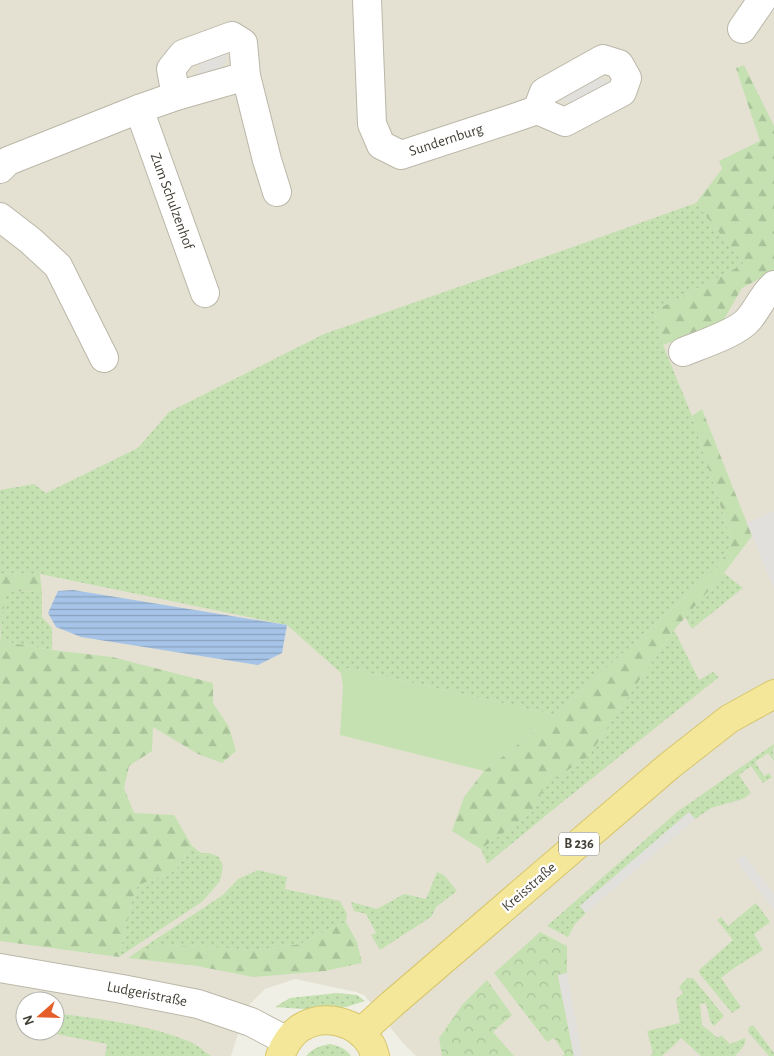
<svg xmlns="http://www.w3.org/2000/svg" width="774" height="1056" viewBox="0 0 774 1056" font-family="'Alegreya Sans',sans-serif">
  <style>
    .residential { fill: #e4e1d3; fill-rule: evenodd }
    .grass { fill: url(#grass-dots) }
    .forest { fill: url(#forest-firs) }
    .park { fill: url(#park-crowns) }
    .pitch { fill: #c5e1b1 }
    .parking { fill: #e2e0dd }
    .water { fill: url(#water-rules) }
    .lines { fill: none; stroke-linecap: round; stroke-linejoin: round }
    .minor-casing { stroke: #bbb7a8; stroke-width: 30 }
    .tertiary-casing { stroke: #bbb7a8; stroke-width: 30 }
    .primary-casing { stroke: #d7c66c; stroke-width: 30 }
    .minor { stroke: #fff; stroke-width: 28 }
    .tertiary { stroke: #fff; stroke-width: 28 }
    .primary { stroke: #f4e79a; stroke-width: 28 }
    .labels { text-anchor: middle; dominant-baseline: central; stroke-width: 4.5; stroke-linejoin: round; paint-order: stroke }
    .shield { fill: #fff; stroke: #7b7972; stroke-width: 1 }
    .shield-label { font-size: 14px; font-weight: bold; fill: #423f35 }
    .street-label { font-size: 15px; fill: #423f35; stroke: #fff }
  </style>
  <defs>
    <pattern id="grass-dots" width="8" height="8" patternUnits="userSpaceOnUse" patternTransform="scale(1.25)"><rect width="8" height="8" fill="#c5e1b1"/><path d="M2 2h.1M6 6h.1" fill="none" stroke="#aac299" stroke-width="1.8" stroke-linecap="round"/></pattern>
    <pattern id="forest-firs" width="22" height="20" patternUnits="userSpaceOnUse" patternTransform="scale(1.25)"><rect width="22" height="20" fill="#c5e1b1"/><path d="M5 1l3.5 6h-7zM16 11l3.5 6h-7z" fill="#aac299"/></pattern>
    <pattern id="park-crowns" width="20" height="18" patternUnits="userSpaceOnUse" patternTransform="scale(1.25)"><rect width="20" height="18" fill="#c5e1b1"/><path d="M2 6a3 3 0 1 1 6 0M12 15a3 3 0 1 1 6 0" fill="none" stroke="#aac299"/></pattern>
    <pattern id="water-rules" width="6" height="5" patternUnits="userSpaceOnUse" patternTransform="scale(1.25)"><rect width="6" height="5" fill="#a6c4e8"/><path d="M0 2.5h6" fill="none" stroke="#89a1bd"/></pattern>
  </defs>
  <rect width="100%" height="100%" fill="#f0efe5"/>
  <!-- residential -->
  <path class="residential" d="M0,0H774V1056H416L402,1042L364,995L356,992L295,979L265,989L246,1008L231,1056H0ZM25,1001H55V1031H25Z"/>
  <!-- grass -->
  <g class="grass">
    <polygon points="696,203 744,264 654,311 663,345 692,416 732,542 719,566 555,715 347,668 341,673 287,625 40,574 4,573 0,574 0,490 34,484 46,493 138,448 169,412 324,334 570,248"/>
    <polygon points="724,573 743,588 692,629 685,617"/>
    <polygon points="5,591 42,592 42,617 52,628 52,650 0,641"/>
    <polygon points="674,630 699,680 713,672 719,677 560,804 487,864 481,849 533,811 544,785 589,756 616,714"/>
    <polygon points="774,744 773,752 774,761 768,753 755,762 764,776 769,773 772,777 763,783 751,766 739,775 751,793 743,799 711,808 695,819 688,813 580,906 586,913 575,924 568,937 547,926 677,812"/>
    <polygon points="192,846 201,853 209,853 219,857 223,866 220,881 203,901 119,957 132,900 138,885 175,871"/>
    <polygon points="258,870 287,877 285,889 340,901 347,914 346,922 327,930 301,944 256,950 168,945 138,951 223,895 238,879"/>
    <polygon points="437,872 444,875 457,891 436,907 431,917 380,950 371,935 376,933 366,914 354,911 351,902 377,909 404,894 426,899"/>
    <polygon points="756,903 770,922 754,934 763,950 734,968 721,978 741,1007 732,1013 699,973 699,970 733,940 717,920 721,917 728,926"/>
    <path d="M687,978H693L724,1016L714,1026L710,1021L706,1003L700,1004L702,1025L718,1038L721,1035L730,1044L745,1038C747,1045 739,1051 735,1056H701L681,1038L673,1046L662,1056H650L653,1053L647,1031L680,1023L676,999L683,993L679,987Z"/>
    <polygon points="337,993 357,995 365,1001 346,1007 316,1010 275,1007 290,998"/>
    <path d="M55,1013C100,1019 146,1024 188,1041C196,1044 204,1051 211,1056H105L107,1044L40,1031H55Z"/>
    <polygon points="753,1025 774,1053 774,1056 769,1056 748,1032 749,1027"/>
    <path d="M330,1044C338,1046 346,1048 351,1056H306C313,1048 320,1046 330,1044Z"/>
  </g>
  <!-- forest -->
  <g class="forest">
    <polygon points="744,65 774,126 774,271 742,288 722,323 663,345 654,311 744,264 696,203 722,169 719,161 760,141 736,68"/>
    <polygon points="702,409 752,536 724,573 674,630 616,714 589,756 545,785 533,811 481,849 452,831 464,797 484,771 555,715 719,566 732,542 692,416"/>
    <polygon points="4,573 40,574 42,592 6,591 0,634 0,574"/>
    <polygon points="0,641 52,650 112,657 213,683 213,703 229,727 236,751 222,763 198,754 153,727 152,751 129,766 124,788 134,813 174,815 192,846 175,871 138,885 132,900 119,957 0,941"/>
    <polygon points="346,922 357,942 362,963 325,971 253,977 197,966 128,958 138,951 168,945 256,950 301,944 327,930"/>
  </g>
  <!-- park -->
  <g class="park">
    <polygon points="540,932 567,946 567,973 558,976 574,1056 562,1056 565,1054 554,1038 547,1042 494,973"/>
    <polygon points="487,980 512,1015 493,1032 514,1056 442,1056 439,1038 463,1004"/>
  </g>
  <!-- pitch -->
  <polygon class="pitch" points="347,668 555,715 484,771 340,735 343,687 341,673"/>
  <!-- parking -->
  <g class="parking">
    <polygon points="229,48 221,73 195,81 204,56"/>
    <polygon points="591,76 612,84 578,105 558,97"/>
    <polygon points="774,511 774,589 747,523"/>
    <polygon points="689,812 695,819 586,913 580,906"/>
    <polygon points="744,855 774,894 774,910 736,861"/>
    <polygon points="567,973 582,1056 574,1056 558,975"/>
  </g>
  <!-- water -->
  <polygon class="water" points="73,590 287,625 282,653 258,665 81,637 56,627 48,613 58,591"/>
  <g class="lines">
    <!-- minor casing -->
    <g class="minor-casing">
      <g id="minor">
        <polyline points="367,0 372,124 381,145 401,155 514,118 537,110 565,122 622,92 627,78 619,64 603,59 544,92 537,110"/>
        <polyline points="742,29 762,0"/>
        <polyline points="176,96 171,69 183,54 232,36 243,43 246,76"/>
        <polyline points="139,109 205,293"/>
        <polyline points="0,169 8,161 139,109 176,96 246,76 267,160 277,192"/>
        <polyline points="0,217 31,241 58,266 104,358"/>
        <path d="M683,352C700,345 738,333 749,319C758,308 763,295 774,285"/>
      </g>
    </g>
    <!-- tertiary casing -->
    <g class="tertiary-casing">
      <polyline id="tertiary" points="0,968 122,989 198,1004 251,1022 287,1041"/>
    </g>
    <!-- primary casing -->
    <g class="primary-casing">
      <g id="primary">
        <polyline points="361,1032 392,1004 669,766 729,719 774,694"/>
        <path d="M280,1056C284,1046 290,1035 300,1028C324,1013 357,1021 371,1045C373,1048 374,1053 375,1056"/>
      </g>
    </g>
    <!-- minor -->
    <use href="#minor" class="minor"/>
    <!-- tertiary -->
    <use href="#tertiary" class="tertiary"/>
    <!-- primary -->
    <use href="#primary" class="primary"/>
  </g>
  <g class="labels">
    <!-- shield labels -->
    <rect class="shield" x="559" y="832.5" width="40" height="23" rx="4"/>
    <g class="shield-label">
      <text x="579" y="844">B 236</text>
    </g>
    <!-- street labels -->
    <g class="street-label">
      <text transform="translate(446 140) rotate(-18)">Sundernburg</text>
      <text transform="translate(172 201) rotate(70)">Zum Schulzenhof</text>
      <text transform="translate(529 887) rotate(-41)">Kreisstraße</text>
      <text transform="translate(147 994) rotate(11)">Ludgeristraße</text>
    </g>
  </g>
  <!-- north arrow -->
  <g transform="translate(40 1016) rotate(250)"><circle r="24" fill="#ffffff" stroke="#b3b2ae"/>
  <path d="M0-4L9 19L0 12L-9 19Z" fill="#e45f28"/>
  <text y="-8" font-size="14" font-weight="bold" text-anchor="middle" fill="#423f35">N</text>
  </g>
</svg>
